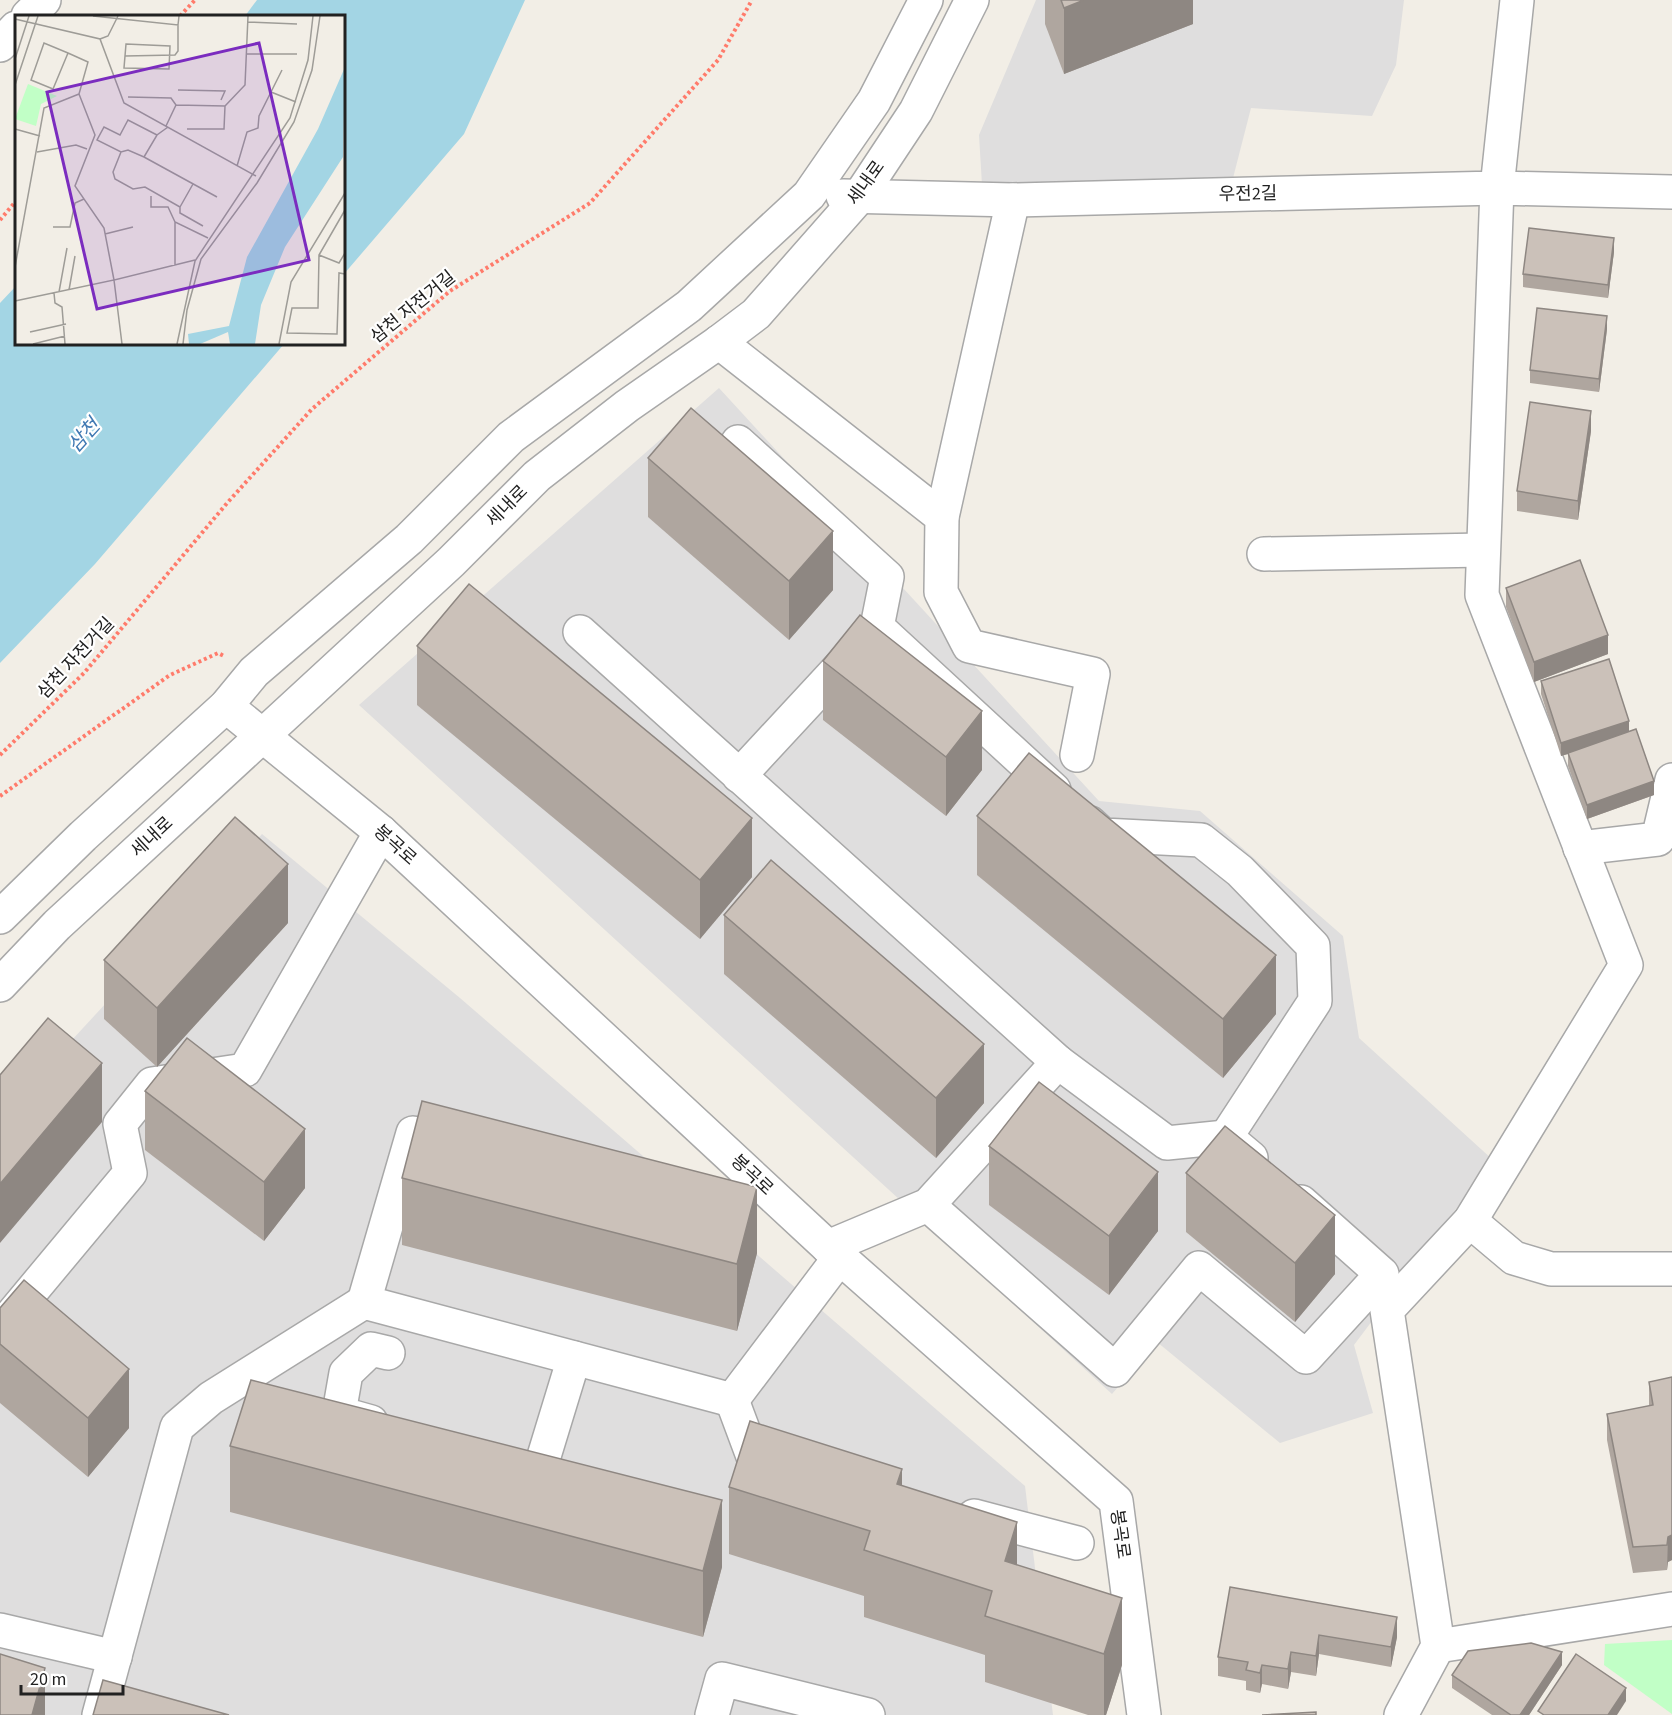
<svg xmlns="http://www.w3.org/2000/svg" width="1672" height="1715" viewBox="0 0 1672 1715" font-family="'Source Sans 3','Noto Sans KR',sans-serif">
  <style>
    .residential { fill: #dfdede }
    .park { fill: #c1ffc6 }
    .water { fill: #a3d5e4 }
    .lines { fill: none; stroke-linecap: round; stroke-linejoin: round }
    .minor-casing { stroke: #a8a8a8; stroke-width: 36 }
    .path { stroke: #ff7b6b; stroke-width: 4; stroke-dasharray: 3 3; stroke-linecap: butt }
    .minor { stroke: #fff; stroke-width: 33 }
    .wall { fill: #afa69f }
    .shaded-wall { fill: #8e8782 }
    .building { fill: #cbc1b9; stroke: #8e8782; stroke-width: 1.5 }
    .labels { text-anchor: middle; dominant-baseline: central; stroke-width: 4.5; stroke-linejoin: round; paint-order: stroke }
    .street-label { font-size: 18px; fill: #212121; stroke: #fff }
    .water-label { font-size: 20px; font-style: italic; fill: #4079b3; stroke: #fff }
    .inset-road { fill: none; stroke: #9e9c97; stroke-width: 1.5 }
    .view { fill: #7b2cbf; fill-opacity: 0.15; stroke: #7b2cbf; stroke-width: 3 }
    .inset-edge { fill: none; stroke: #212121; stroke-width: 3 }
  </style>
  <rect width="100%" height="100%" fill="#f2eee6"/>
  <!-- residential -->
  <g class="residential">
    <polygon points="1036,0 1404,0 1396,65 1372,116 1251,108 1233,178 982,185 979,135"/>
    <polygon points="719,388 1099,801 1200,811 1343,936 1359,1038 1493,1160 1354,1345 1373,1413 1280,1443 1157,1342 1112,1394 359,705"/>
    <polygon points="262,834 460,998 1025,1486 1053,1715 0,1715 0,1118"/>
  </g>
  <!-- park -->
  <polygon class="park" points="1672,1640 1672,1714 1604,1665 1605,1644"/>
  <!-- water -->
  <g class="water">
    <polygon points="257,0 525,0 464,134 344,274 344,16 245,16"/>
    <polygon points="16,286 16,344 284,344 95,564 0,663 0,303"/>
  </g>
  <g class="lines">
    <!-- minor casing -->
    <g class="minor-casing">
      <g id="minor">
        <polyline points="28,16 44,0"/>
        <polyline points="0,45 16,28"/>
        <polyline points="843,196 1013,200 1497,188 1517,0"/>
        <polyline points="719,342 942,517 941,592 969,646 1093,674 1077,755"/>
        <polyline points="738,442 887,577 877,627 1054,790"/>
        <polyline points="942,517 1013,200"/>
        <polyline points="1264,554 1483,550"/>
        <polyline points="580,632 1058,1062"/>
        <polyline points="226,706 381,832 828,1247 1116,1501 1144,1715"/>
        <polyline points="739,776 854,652"/>
        <polyline points="1090,823 1103,835 1201,840 1240,871 1313,946 1315,1001 1226,1137"/>
        <polyline points="1580,848 1658,839 1672,780"/>
        <polyline points="0,917 83,836 226,706 254,672 409,539 511,437 689,306 809,195 874,101 926,0"/>
        <polyline points="0,985 57,925 451,562 537,476 627,406 719,342 756,314 859,197 916,111 972,0"/>
        <polyline points="928,1205 1115,1370 1199,1268 1306,1357 1382,1274 1301,1202"/>
        <polyline points="1470,1221 1514,1258 1551,1269 1672,1269"/>
        <polyline points="828,1247 928,1205 1058,1062 1167,1143 1226,1137 1251,1158"/>
        <polyline points="364,1302 413,1133 456,1143"/>
        <polyline points="0,1329 130,1173 120,1124 152,1084 245,1070 381,832"/>
        <polyline points="732,1400 754,1459 773,1464"/>
        <polyline points="371,1422 339,1413 346,1373 371,1349 388,1353"/>
        <polyline points="541,1466 574,1358"/>
        <polyline points="974,1516 1077,1543"/>
        <polyline points="0,1630 115,1657"/>
        <polyline points="1438,1646 1672,1609"/>
        <polyline points="99,1715 177,1427 211,1398 364,1302 732,1400 840,1257"/>
        <polyline points="712,1715 722,1679 868,1715"/>
        <polyline points="1401,1715 1438,1646 1387,1310 1470,1221 1626,965 1482,595 1497,188 1672,192"/>
      </g>
    </g>
    <!-- path -->
    <g class="path">
      <polyline points="180,16 195,0"/>
      <polyline points="0,220 16,201"/>
      <polyline points="0,755 84,673 228,502 312,409 450,291 590,203 718,60 752,0"/>
      <polyline points="0,796 170,675 218,653 224,656"/>
    </g>
    <!-- minor -->
    <use href="#minor" class="minor"/>
  </g>
  <!-- wall -->
  <g class="wall">
    <polygon points="1045,0 1193,0 1193,24 1064,74 1045,24"/>
    <polygon points="1614,252 1608,298 1523,287 1523,274"/>
    <polygon points="1607,329 1599,392 1530,383 1530,370"/>
    <polygon points="1591,431 1578,520 1517,511 1517,491"/>
    <polygon points="648,458 833,590 789,640 648,517"/>
    <polygon points="1506,588 1608,654 1534,682 1506,607"/>
    <polygon points="417,646 752,877 700,939 417,705"/>
    <polygon points="823,661 982,770 946,816 823,720"/>
    <polygon points="1541,681 1629,732 1654,795 1587,819 1568,766 1568,754 1561,756 1541,694"/>
    <polygon points="977,816 1276,1014 1223,1078 977,875"/>
    <polygon points="724,915 984,1103 936,1158 724,974"/>
    <polygon points="288,923 157,1067 104,1019 104,960"/>
    <polygon points="145,1091 305,1188 264,1241 145,1150"/>
    <polygon points="989,1146 1158,1231 1109,1295 989,1205"/>
    <polygon points="1186,1173 1335,1274 1295,1322 1186,1232"/>
    <polygon points="402,1178 757,1253 737,1331 402,1245"/>
    <polygon points="0,1308 129,1428 88,1477 0,1403"/>
    <polygon points="1672,1377 1672,1560 1668,1562 1667,1570 1633,1573 1607,1440 1607,1414 1649,1406 1649,1382"/>
    <polygon points="230,1446 722,1567 703,1637 230,1512"/>
    <polygon points="902,1486 1017,1565 1122,1665 1106,1715 1088,1715 985,1682 985,1655 864,1617 864,1596 729,1554 729,1487"/>
    <polygon points="1230,1587 1397,1637 1391,1667 1319,1654 1316,1676 1291,1672 1288,1689 1262,1684 1260,1693 1246,1690 1246,1681 1218,1676 1218,1657"/>
    <polygon points="1562,1665 1529,1715 1492,1715 1452,1688 1452,1675"/>
  </g>
  <!-- shaded-wall -->
  <g class="shaded-wall">
    <polygon points="1084,0 1193,0 1193,24 1064,74 1064,8"/>
    <polygon points="1614,238 1614,252 1608,298 1608,285"/>
    <polygon points="1607,316 1607,329 1599,392 1599,379"/>
    <polygon points="1591,411 1591,431 1578,520 1578,501"/>
    <polygon points="833,531 833,590 789,640 789,581"/>
    <polygon points="1608,635 1608,654 1534,682 1534,662"/>
    <polygon points="982,711 982,770 946,816 946,757"/>
    <polygon points="1629,721 1629,735 1561,756 1561,743"/>
    <polygon points="1654,781 1654,795 1587,819 1587,805"/>
    <polygon points="752,818 752,877 700,939 700,880"/>
    <polygon points="288,864 288,923 157,1067 157,1008"/>
    <polygon points="1276,955 1276,1014 1223,1078 1223,1019"/>
    <polygon points="984,1044 984,1103 936,1158 936,1098"/>
    <polygon points="102,1063 102,1122 0,1243 0,1184"/>
    <polygon points="305,1129 305,1188 264,1241 264,1182"/>
    <polygon points="1158,1172 1158,1231 1109,1295 1109,1236"/>
    <polygon points="757,1187 757,1253 737,1331 737,1264"/>
    <polygon points="1335,1215 1335,1274 1295,1322 1295,1263"/>
    <polygon points="129,1369 129,1428 88,1477 88,1418"/>
    <polygon points="902,1469 902,1536 897,1484"/>
    <polygon points="722,1500 722,1567 703,1637 703,1571"/>
    <polygon points="1017,1522 1017,1589 1005,1561"/>
    <polygon points="1672,1535 1672,1560 1668,1562 1667,1570 1668,1537"/>
    <polygon points="1122,1598 1122,1665 1106,1715 1104,1715 1104,1654"/>
    <polygon points="1397,1617 1397,1637 1391,1667 1391,1647"/>
    <polygon points="1319,1635 1319,1654 1316,1676 1316,1656"/>
    <polygon points="1291,1652 1291,1672 1288,1689 1288,1669"/>
    <polygon points="1562,1652 1562,1665 1529,1715 1520,1715"/>
    <polygon points="1262,1665 1262,1684 1260,1693 1260,1673"/>
    <polygon points="45,1668 45,1715 32,1715"/>
    <polygon points="1626,1688 1626,1701 1617,1715 1608,1715"/>
  </g>
  <!-- building -->
  <g class="building">
    <polygon points="1061,0 1084,0 1064,8"/>
    <polygon points="1529,228 1614,238 1608,285 1523,274"/>
    <polygon points="1537,308 1607,316 1599,379 1530,370"/>
    <polygon points="1530,402 1591,411 1578,501 1517,491"/>
    <polygon points="691,408 833,531 789,581 648,458"/>
    <polygon points="1580,560 1608,635 1534,662 1506,588"/>
    <polygon points="469,584 752,818 700,880 417,646"/>
    <polygon points="860,615 982,711 946,757 823,661"/>
    <polygon points="1609,659 1629,721 1561,743 1541,681"/>
    <polygon points="1636,729 1654,781 1587,805 1568,753"/>
    <polygon points="1029,753 1276,955 1223,1019 977,816"/>
    <polygon points="235,817 288,864 157,1008 104,960"/>
    <polygon points="771,860 984,1044 936,1098 724,915"/>
    <polygon points="48,1018 102,1063 0,1184 0,1075"/>
    <polygon points="187,1038 305,1129 264,1182 145,1091"/>
    <polygon points="1039,1082 1158,1172 1109,1236 989,1146"/>
    <polygon points="422,1101 757,1187 737,1264 402,1178"/>
    <polygon points="1225,1126 1335,1215 1295,1263 1186,1173"/>
    <polygon points="24,1280 129,1369 88,1418 0,1344 0,1308"/>
    <polygon points="1672,1377 1672,1535 1668,1537 1667,1545 1633,1547 1607,1414 1653,1405 1649,1382"/>
    <polygon points="251,1380 722,1500 703,1571 230,1446"/>
    <polygon points="750,1421 902,1469 897,1484 1017,1522 1005,1561 1122,1598 1104,1654 985,1616 992,1591 864,1550 870,1531 729,1487"/>
    <polygon points="1230,1587 1397,1617 1391,1647 1319,1635 1316,1656 1291,1652 1288,1669 1262,1665 1260,1673 1246,1670 1248,1662 1218,1657"/>
    <polygon points="1531,1643 1562,1652 1520,1715 1511,1715 1452,1675 1468,1651"/>
    <polygon points="0,1654 45,1668 32,1715 0,1715"/>
    <polygon points="1576,1654 1626,1688 1608,1715 1544,1715 1538,1711"/>
    <polygon points="103,1680 229,1715 93,1715"/>
    <polygon points="1316,1712 1316,1715 1262,1715"/>
  </g>
  <g class="labels">
    <!-- street labels -->
    <g class="street-label">
      <text transform="translate(866 183) rotate(-54)">세내로</text>
      <text transform="translate(1248 194) rotate(-1)">우전2길</text>
      <text transform="translate(413 307) rotate(-39)">삼천 자전거길</text>
      <text transform="translate(507 506) rotate(-45)">세내로</text>
      <text transform="translate(76 658) rotate(-47)">삼천 자전거길</text>
      <text transform="translate(152 837) rotate(-43)">세내로</text>
      <text transform="translate(395 845) rotate(42)">봉곡로</text>
      <text transform="translate(752 1175) rotate(43)">봉곡로</text>
      <text transform="translate(1120 1534) rotate(82)">봉곡로</text>
    </g>
    <!-- water labels -->
    <g class="water-label">
      <text transform="translate(84 436) rotate(-48)">삼천</text>
    </g>
  </g>
  <!-- overview -->
  <g transform="translate(15 15)">
    <rect width="330" height="330" fill="#f2eee6"/>
    <path d="M13,69L42,81L26,89L21,111L0,104Z" fill="#c1ffc6"/>
    <path d="M330,52L328,142L270,232L246,290L240,329H215L213,317L185,329H174L173,319L214,311L232,242L303,114Z" fill="#a3d5e4"/>
    <path class="inset-road" d="M78,1L163,10L164,1M0,4L85,24L109,88L241,161M233,7L282,9M85,24L93,21L103,1M111,29L155,31L154,54L109,53ZM231,39H282M110,41L160,40L163,36V10M0,44L14,1M0,70L23,1M163,75L210,76L206,85M256,77L281,87M113,82L156,83L161,90M151,111L161,90L210,91L230,70L233,1M0,114L25,121M172,114H209L210,91M142,120L113,105L105,120L89,112L82,125L106,137L113,135L129,142L142,120L153,112M22,137L61,130L72,134M106,137L98,157L100,164L118,174L130,172L165,192V198L188,211M129,142L202,182M222,151L232,117L243,113L244,101L267,55M136,181V192H153L160,207L193,223M165,192L178,169M330,195L304,240L303,293H277L272,318L322,319L324,258L330,259M160,207V250M38,212H55L60,188L69,184M90,219L118,212M304,240L324,248L330,238M0,252L29,93L64,79M54,275L60,241M44,277L52,233M39,278L40,288L47,292L50,329M0,286L99,265L89,213L60,171L80,120L64,79L73,47L53,38L29,28L16,65L38,74L53,38M15,317L51,309M18,329L50,321M107,329L99,265L180,245M162,329L180,246L275,103L293,45L298,1M168,329L172,295L186,244L242,168L279,107L297,55L305,1M264,329L276,267L330,178"/>
    <path class="view" d="M244,28L294,245L82,294L32,77Z"/>
    <rect width="330" height="330" class="inset-edge"/>
  </g>
  <!-- scale -->
  <path d="M21 1685v9h102v-9" fill="none" stroke="#212121" stroke-width="3"/>
  <text x="30" y="1685" font-size="18" fill="#212121" stroke="#ffffff" stroke-width="4.5" paint-order="stroke">20 m</text>
</svg>
